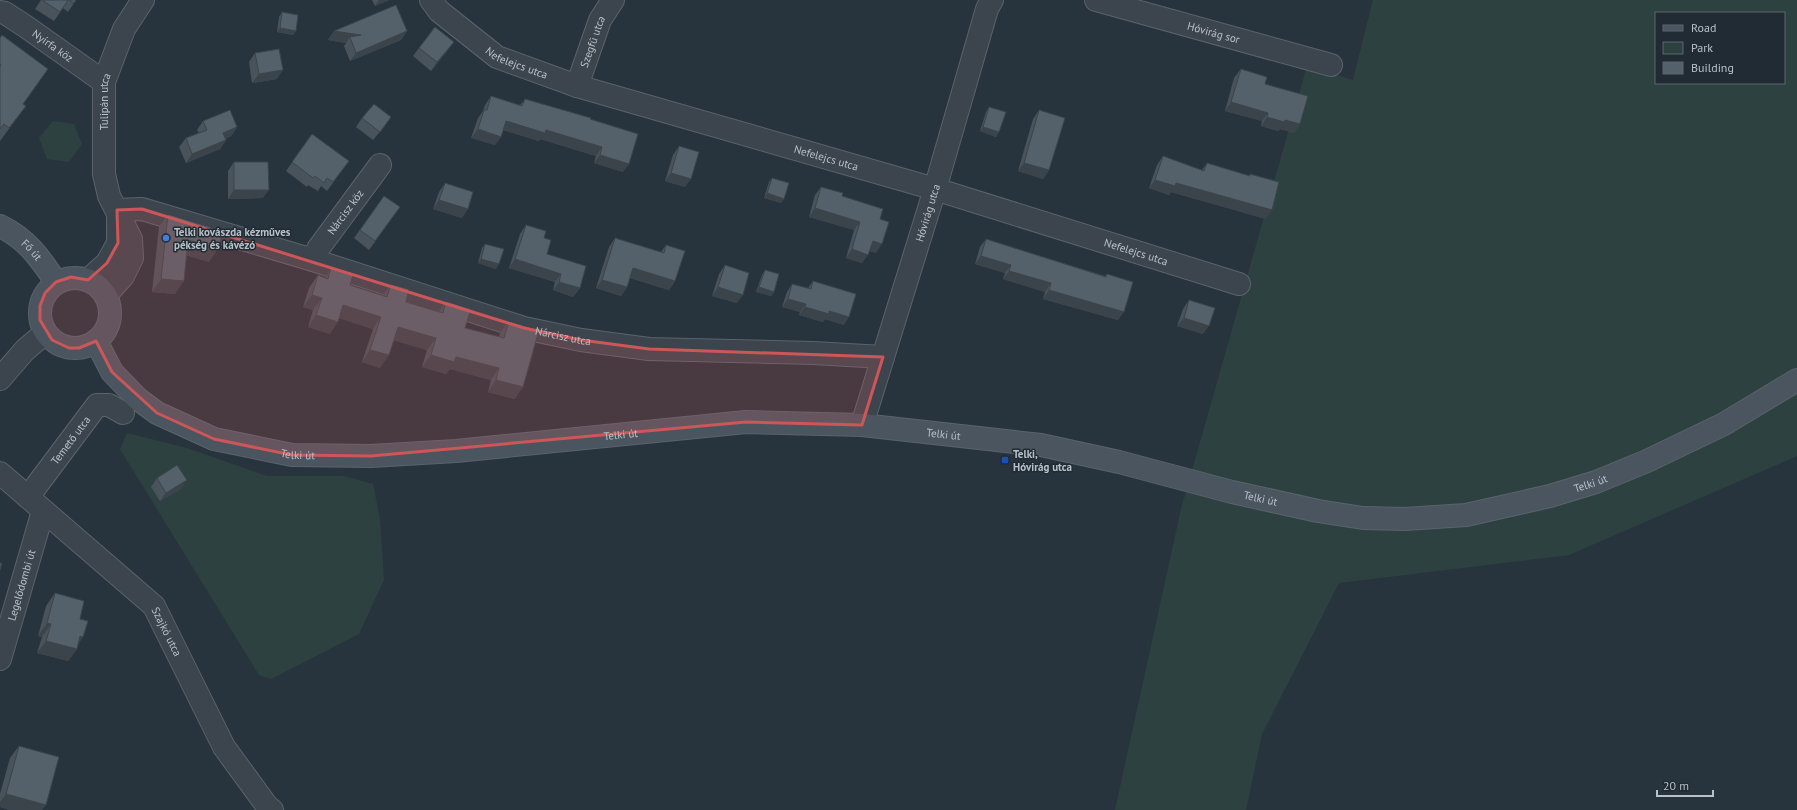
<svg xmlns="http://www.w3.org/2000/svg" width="1797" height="810" viewBox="0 0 1797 810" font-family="'PT Sans',sans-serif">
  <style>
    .green { fill: #2d4240; fill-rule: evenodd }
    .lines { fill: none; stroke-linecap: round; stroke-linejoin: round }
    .street-casing { stroke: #5a636b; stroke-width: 24 }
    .secondary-casing { stroke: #5a636b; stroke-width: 24 }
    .street { stroke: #3c454d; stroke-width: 22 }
    .secondary { stroke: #4b5560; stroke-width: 22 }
    .wall { fill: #48535b }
    .shaded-wall { fill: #3b444a }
    .building { fill: #54616a; stroke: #3b444a }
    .marked { fill: #cd5658; fill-opacity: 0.2; stroke: #cd5658; stroke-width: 3; stroke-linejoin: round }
    .shop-dot { fill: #3f7fe0; stroke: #212b33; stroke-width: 1.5 }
    .transit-dot { fill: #1a4fb4; stroke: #212b33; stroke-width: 1.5 }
    .labels { text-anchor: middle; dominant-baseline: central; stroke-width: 3; stroke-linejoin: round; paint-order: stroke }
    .street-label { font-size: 11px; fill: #b8c0c8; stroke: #212b33 }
    .poi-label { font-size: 11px; font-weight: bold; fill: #b8c0c8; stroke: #212b33; text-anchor: start }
  </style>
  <rect width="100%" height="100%" fill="#28343d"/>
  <!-- green -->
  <g class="green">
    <path d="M1373,0H1797V456L1569,555L1339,583L1262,734L1246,810H1115L1181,509L1307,66L1353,80ZM1656,13H1784V83H1656Z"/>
    <polygon points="53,121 74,124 82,144 69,162 47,159 39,138"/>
    <polygon points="127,433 187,448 267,476 343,476 373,484 380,519 384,580 359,634 271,679 259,675 120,449"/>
  </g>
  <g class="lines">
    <!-- street casing -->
    <g class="street-casing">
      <g id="street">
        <path id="s1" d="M431,0L439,11L497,57L577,86L935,189L1239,284"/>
        <path id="s2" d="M1096,0L1331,65"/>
        <path id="s3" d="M0,12L5,13L25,26L104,82"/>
        <path id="s4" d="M577,86L600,20L613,0"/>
        <path id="s5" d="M117,210L142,209L313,260L524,328L581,340L649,349L813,353L883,357"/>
        <path id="s6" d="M313,260L318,249L380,165"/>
        <polyline points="88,280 107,263 118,243 118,217"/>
        <path id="s7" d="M106,295L123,276L132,258L131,239L109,196L104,174V82L124,29L143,0"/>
        <polyline points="0,379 25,350 45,333"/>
        <path id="s8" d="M862,425L935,189L987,9L992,0"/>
        <path id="s9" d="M0,473L154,606L224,747L267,806L272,810"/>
        <path id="s10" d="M28,497L97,405H109L123,413"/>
        <path id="s11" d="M0,659L43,511"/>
      </g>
    </g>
    <!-- secondary casing -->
    <g class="secondary-casing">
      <g id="secondary">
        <path id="s12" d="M0,226C27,239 40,258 56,282"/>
        <circle cx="75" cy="313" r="35"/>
        <path id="s13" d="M96,341L112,372L138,399L157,413L214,439L292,455L371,456L456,451L746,422L862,425L1041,445L1119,462L1232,492L1318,511L1363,518L1405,519L1466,515L1550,496L1596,482L1647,461L1724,424L1797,380"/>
      </g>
    </g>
    <!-- street -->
    <use href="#street" class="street"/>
    <!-- secondary -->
    <use href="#secondary" class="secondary"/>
  </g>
  <!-- wall -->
  <g class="wall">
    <polygon points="41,0 76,0 68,12 63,8 54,21 35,9"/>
    <polygon points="372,0 389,0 375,6"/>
    <polygon points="282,12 296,31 293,35 277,32 279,17"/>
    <polygon points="334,31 407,31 401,40 350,61 344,46 346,43 328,40"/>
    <polygon points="0,38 39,82 23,104 26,106 0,141"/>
    <polygon points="419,48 448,50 431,71 413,56"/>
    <polygon points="255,53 277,79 252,83 249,62"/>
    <polygon points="1241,69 1265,84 1300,124 1294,133 1280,129 1278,131 1261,126 1262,121 1225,111 1234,78"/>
    <polygon points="491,96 520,105 525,99 590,119 623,172 594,163 596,156 540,139 539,141 503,130 501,137 495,145 471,138 478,118 483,111 485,105"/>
    <polygon points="989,107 999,132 996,137 980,131 986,112"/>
    <polygon points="1039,110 1049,170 1043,179 1018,171 1033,119"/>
    <polygon points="362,118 385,126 373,140 356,127"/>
    <polygon points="203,121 237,127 231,136 225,139 226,140 220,149 186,163 179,147 186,138 199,133 197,130"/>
    <polygon points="312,134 349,161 327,191 321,186 318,191 308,185 307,187 286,171"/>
    <polygon points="679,146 685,187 665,181 673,155"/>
    <polygon points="1163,156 1202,170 1207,163 1249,176 1250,174 1266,219 1171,192 1169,195 1149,188 1157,165"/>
    <polygon points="234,162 263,198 228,199 228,171"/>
    <polygon points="772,178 781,203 764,198 769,182"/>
    <polygon points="445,183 462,218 433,209 439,192"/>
    <polygon points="821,187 842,196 880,219 876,253 870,251 862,263 846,258 854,230 809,217 815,195"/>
    <polygon points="384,196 400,207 369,250 354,238"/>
    <polygon points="168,214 209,262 186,255 175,294 152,292 159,227"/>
    <polygon points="526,225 544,238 547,254 580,288 573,297 553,290 555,282 509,268 520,234"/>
    <polygon points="615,238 661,252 666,245 675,281 669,290 630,278 627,287 621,296 596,288 609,247"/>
    <polygon points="986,239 1105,276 1107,274 1118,320 1043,299 1045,292 1003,279 1005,273 975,264 980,247"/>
    <polygon points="485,244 496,269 478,263 482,248"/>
    <polygon points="725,265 737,303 712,296 719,274"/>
    <polygon points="331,268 350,285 383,295 391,284 406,302 439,311 446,301 465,328 499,337 500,333 509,321 515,399 488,392 491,380 450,369 446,374 422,367 427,350 393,340 380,368 362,362 373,329 339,318 330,334 308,327 313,310 303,307 309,288 318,275 325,278"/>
    <polygon points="765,270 774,292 771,296 756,292 762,275"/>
    <polygon points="813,281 844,325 825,319 823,322 799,315 800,312 782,307 787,292 792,284 808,288"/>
    <polygon points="1189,300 1203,334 1177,326 1183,309"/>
    <polygon points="157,478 181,489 160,501 151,487"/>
    <polygon points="55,593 80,619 78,644 77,649 68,661 37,653 42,637 38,636 46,606"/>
    <polygon points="19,746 42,810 10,810 0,807 0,794 10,758"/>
  </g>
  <!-- shaded-wall -->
  <g class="shaded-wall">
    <polygon points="379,0 389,0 375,6"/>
    <polygon points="280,28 296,31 293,35 277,32"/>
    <polygon points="334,31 361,35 350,37 346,43 328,40"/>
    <polygon points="407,31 401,40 350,61 356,53"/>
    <polygon points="454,42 448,50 431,71 437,62"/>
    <polygon points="283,70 277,79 252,83 259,74"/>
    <polygon points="1231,102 1268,113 1262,121 1225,111"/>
    <polygon points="1267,117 1285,120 1300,124 1294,133 1280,129 1278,131 1261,126"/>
    <polygon points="506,121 546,130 602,147 596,156 540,139 539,141 500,129"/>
    <polygon points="237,127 231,136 217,142 223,133"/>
    <polygon points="983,127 999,132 996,137 980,131"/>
    <polygon points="478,129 501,137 495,145 471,138"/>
    <polygon points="226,140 220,149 186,163 192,154"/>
    <polygon points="600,155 629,164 623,172 594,163"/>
    <polygon points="1024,163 1049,170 1043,179 1018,171"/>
    <polygon points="671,173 691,179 685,187 665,181"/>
    <polygon points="1155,180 1176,183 1272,210 1266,219 1171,192 1169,195 1149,188"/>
    <polygon points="234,190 269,190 263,198 228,199"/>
    <polygon points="767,193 784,199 781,203 764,198"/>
    <polygon points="439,200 468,209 462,218 433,209"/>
    <polygon points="815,208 860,222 854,230 809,217"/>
    <polygon points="188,240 218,249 209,262 179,253"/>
    <polygon points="873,241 882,244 876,253 867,250"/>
    <polygon points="852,249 868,255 862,263 846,258"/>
    <polygon points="981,256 1011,265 1005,273 975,264"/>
    <polygon points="481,259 499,264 496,269 478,263"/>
    <polygon points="515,259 561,274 555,282 509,268"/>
    <polygon points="633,268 675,281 669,290 627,277"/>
    <polygon points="1009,271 1051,283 1045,292 1003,279"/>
    <polygon points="161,279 184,281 175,294 152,292"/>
    <polygon points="602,280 627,287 621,296 596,288"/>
    <polygon points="559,282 580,288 573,297 553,290"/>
    <polygon points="718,287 743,295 737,303 712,296"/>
    <polygon points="759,287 774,292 771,296 756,292"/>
    <polygon points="1049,290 1124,312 1118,320 1043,299"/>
    <polygon points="312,295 322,298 313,310 303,307"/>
    <polygon points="788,299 806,304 800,312 782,307"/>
    <polygon points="343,305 381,317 373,329 335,317"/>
    <polygon points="805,307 829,311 849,317 844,325 825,319 823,322 799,315"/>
    <polygon points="316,315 338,322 330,334 308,327"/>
    <polygon points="1184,318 1209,326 1203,334 1177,326"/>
    <polygon points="398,327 436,338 427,350 389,339"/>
    <polygon points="370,350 389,355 380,368 362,362"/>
    <polygon points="431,355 456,357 499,368 491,380 450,369 446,374 422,367"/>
    <polygon points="496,380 523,387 515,399 488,392"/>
    <polygon points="187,480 181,489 160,501 166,493"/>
    <polygon points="47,623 51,624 42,637 38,636"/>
    <polygon points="80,636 83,637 76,648 77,649 68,661 37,653 46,641"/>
    <polygon points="6,794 46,805 42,810 10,810 0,807 0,802"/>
  </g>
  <!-- building -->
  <g class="building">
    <polygon points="42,0 68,0 60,12"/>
    <polygon points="69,0 76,0 74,3"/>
    <polygon points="396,5 407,31 356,53 350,37 361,35 334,31"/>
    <polygon points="282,12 298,15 296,31 280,28"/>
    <polygon points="435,27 454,42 437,62 419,48"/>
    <polygon points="2,35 48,69 23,104 26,106 9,128 4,124 0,129 0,67 1,65 0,64 0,38"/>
    <polygon points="279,49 283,70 259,74 255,53"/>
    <polygon points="1241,69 1267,77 1265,84 1308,96 1300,124 1285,120 1284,122 1267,117 1268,113 1231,102"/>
    <polygon points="491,96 522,106 525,99 591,118 590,119 638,134 629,164 600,155 602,147 546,130 545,133 506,121 501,137 478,129 484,110 487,110"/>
    <polygon points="374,104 391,117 380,132 362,118"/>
    <polygon points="989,107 1006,112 999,132 983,127"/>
    <polygon points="230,110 237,127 223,133 226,140 192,154 186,138 207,130 203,121"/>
    <polygon points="1039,110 1065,118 1049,170 1024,163"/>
    <polygon points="312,134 349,161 333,182 327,178 324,183 315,176 313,178 292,162"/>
    <polygon points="679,146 699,152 691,179 671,173"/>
    <polygon points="1163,156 1204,171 1207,163 1250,176 1250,174 1279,182 1272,210 1176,183 1175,186 1155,180"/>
    <polygon points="234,162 268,162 269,190 234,190"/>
    <polygon points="772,178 789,183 784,199 767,193"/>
    <polygon points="445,183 473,192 468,209 439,200"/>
    <polygon points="821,187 843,193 842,196 883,209 880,219 889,222 882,244 873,241 868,255 852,249 860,222 815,208"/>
    <polygon points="384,196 400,207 375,241 360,230"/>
    <polygon points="168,214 223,231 218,249 188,240 184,281 161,279"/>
    <polygon points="526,225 546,231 544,238 551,240 547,254 586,266 580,288 559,282 561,274 515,259"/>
    <polygon points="615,238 664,253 666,245 685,251 675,281 633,268 627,287 602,280"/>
    <polygon points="986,239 1106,277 1107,274 1133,282 1124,312 1049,290 1051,283 1009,271 1011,265 981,256"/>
    <polygon points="485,244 504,249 499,264 481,259"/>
    <polygon points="725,265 749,273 743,295 718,287"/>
    <polygon points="331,268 353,275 350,285 387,297 391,284 409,289 406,302 443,313 446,301 471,309 465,328 504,338 509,321 539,330 523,387 496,380 499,368 456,357 454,362 431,355 436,338 398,327 389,355 370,350 381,317 343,305 338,322 316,315 322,298 312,295 318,275 328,279"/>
    <polygon points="765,270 779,274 774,292 759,287"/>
    <polygon points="813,281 856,294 849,317 829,311 829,314 805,307 806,304 788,299 792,284 811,289"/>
    <polygon points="1189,300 1215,308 1209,326 1184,318"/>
    <polygon points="177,465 187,480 166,493 157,478"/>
    <polygon points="0,563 2,563 0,570"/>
    <polygon points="55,593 84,601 80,619 88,621 83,637 80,636 77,649 46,641 51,624 47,623"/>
    <polygon points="19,746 59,757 46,805 6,794"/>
  </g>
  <!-- marked area -->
  <path class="marked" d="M142,209L524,328L581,340L649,349L883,357L862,425L746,422L371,456L292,455L214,439L157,413L112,372L96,341L79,348H69L52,340L40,320V306L45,293L56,282L71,277L88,280L107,263L118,243L117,210Z"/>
  <!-- markers -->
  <circle class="shop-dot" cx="166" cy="238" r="4"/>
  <rect class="transit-dot" x="1001" y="456" width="8" height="8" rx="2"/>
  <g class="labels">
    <!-- street labels -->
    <g class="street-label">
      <text stroke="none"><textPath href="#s2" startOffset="122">Hóvirág sor</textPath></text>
      <text stroke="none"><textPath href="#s4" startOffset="47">Szegfű utca</textPath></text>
      <text stroke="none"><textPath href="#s3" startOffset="63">Nyírfa köz</textPath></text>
      <text stroke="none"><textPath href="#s1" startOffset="108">Nefelejcs utca</textPath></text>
      <text stroke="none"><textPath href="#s7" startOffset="208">Tulipán utca</textPath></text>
      <text stroke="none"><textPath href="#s1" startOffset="432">Nefelejcs utca</textPath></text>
      <text stroke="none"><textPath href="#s6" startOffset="58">Nárcisz köz</textPath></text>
      <text stroke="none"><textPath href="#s8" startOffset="222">Hóvirág utca</textPath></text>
      <text stroke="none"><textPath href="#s12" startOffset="40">Fő út</textPath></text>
      <text stroke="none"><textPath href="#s1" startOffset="756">Nefelejcs utca</textPath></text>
      <text stroke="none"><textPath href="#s5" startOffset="465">Nárcisz utca</textPath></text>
      <text stroke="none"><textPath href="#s13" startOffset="568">Telki út</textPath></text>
      <text stroke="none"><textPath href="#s13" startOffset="892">Telki út</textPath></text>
      <text stroke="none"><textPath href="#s10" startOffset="71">Temető utca</textPath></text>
      <text stroke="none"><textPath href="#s13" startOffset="244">Telki út</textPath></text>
      <text stroke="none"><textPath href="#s13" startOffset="1552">Telki út</textPath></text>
      <text stroke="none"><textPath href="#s13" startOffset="1216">Telki út</textPath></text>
      <text stroke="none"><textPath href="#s11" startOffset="77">Legelődombi út</textPath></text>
      <text stroke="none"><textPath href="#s9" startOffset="232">Szajkó utca</textPath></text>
    </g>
    <!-- poi labels -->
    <g class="poi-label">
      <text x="174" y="232">Telki kovászda kézműves<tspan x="174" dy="13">pékség és kávézó</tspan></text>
      <text x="1013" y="454">Telki,<tspan x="1013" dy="13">Hóvirág utca</tspan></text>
    </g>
  </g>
  <!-- legend -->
  <rect x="1655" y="12" width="130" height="72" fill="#212b33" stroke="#5d676f"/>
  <rect x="1663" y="25" width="20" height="6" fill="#4b5560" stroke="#5d676f"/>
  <text x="1691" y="32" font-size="12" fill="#b8c0c8">Road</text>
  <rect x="1663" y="42" width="20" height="12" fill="#2d4240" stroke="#5d676f"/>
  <text x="1691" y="52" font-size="12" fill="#b8c0c8">Park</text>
  <rect x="1663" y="62" width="20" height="12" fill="#54616a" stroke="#5d676f"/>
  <text x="1691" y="72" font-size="12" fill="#b8c0c8">Building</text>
  <!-- scale -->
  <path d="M1657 790v6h56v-6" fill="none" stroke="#b8c0c8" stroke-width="2"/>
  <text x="1663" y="790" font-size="12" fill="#b8c0c8" stroke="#212b33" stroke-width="3" paint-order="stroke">20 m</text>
</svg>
